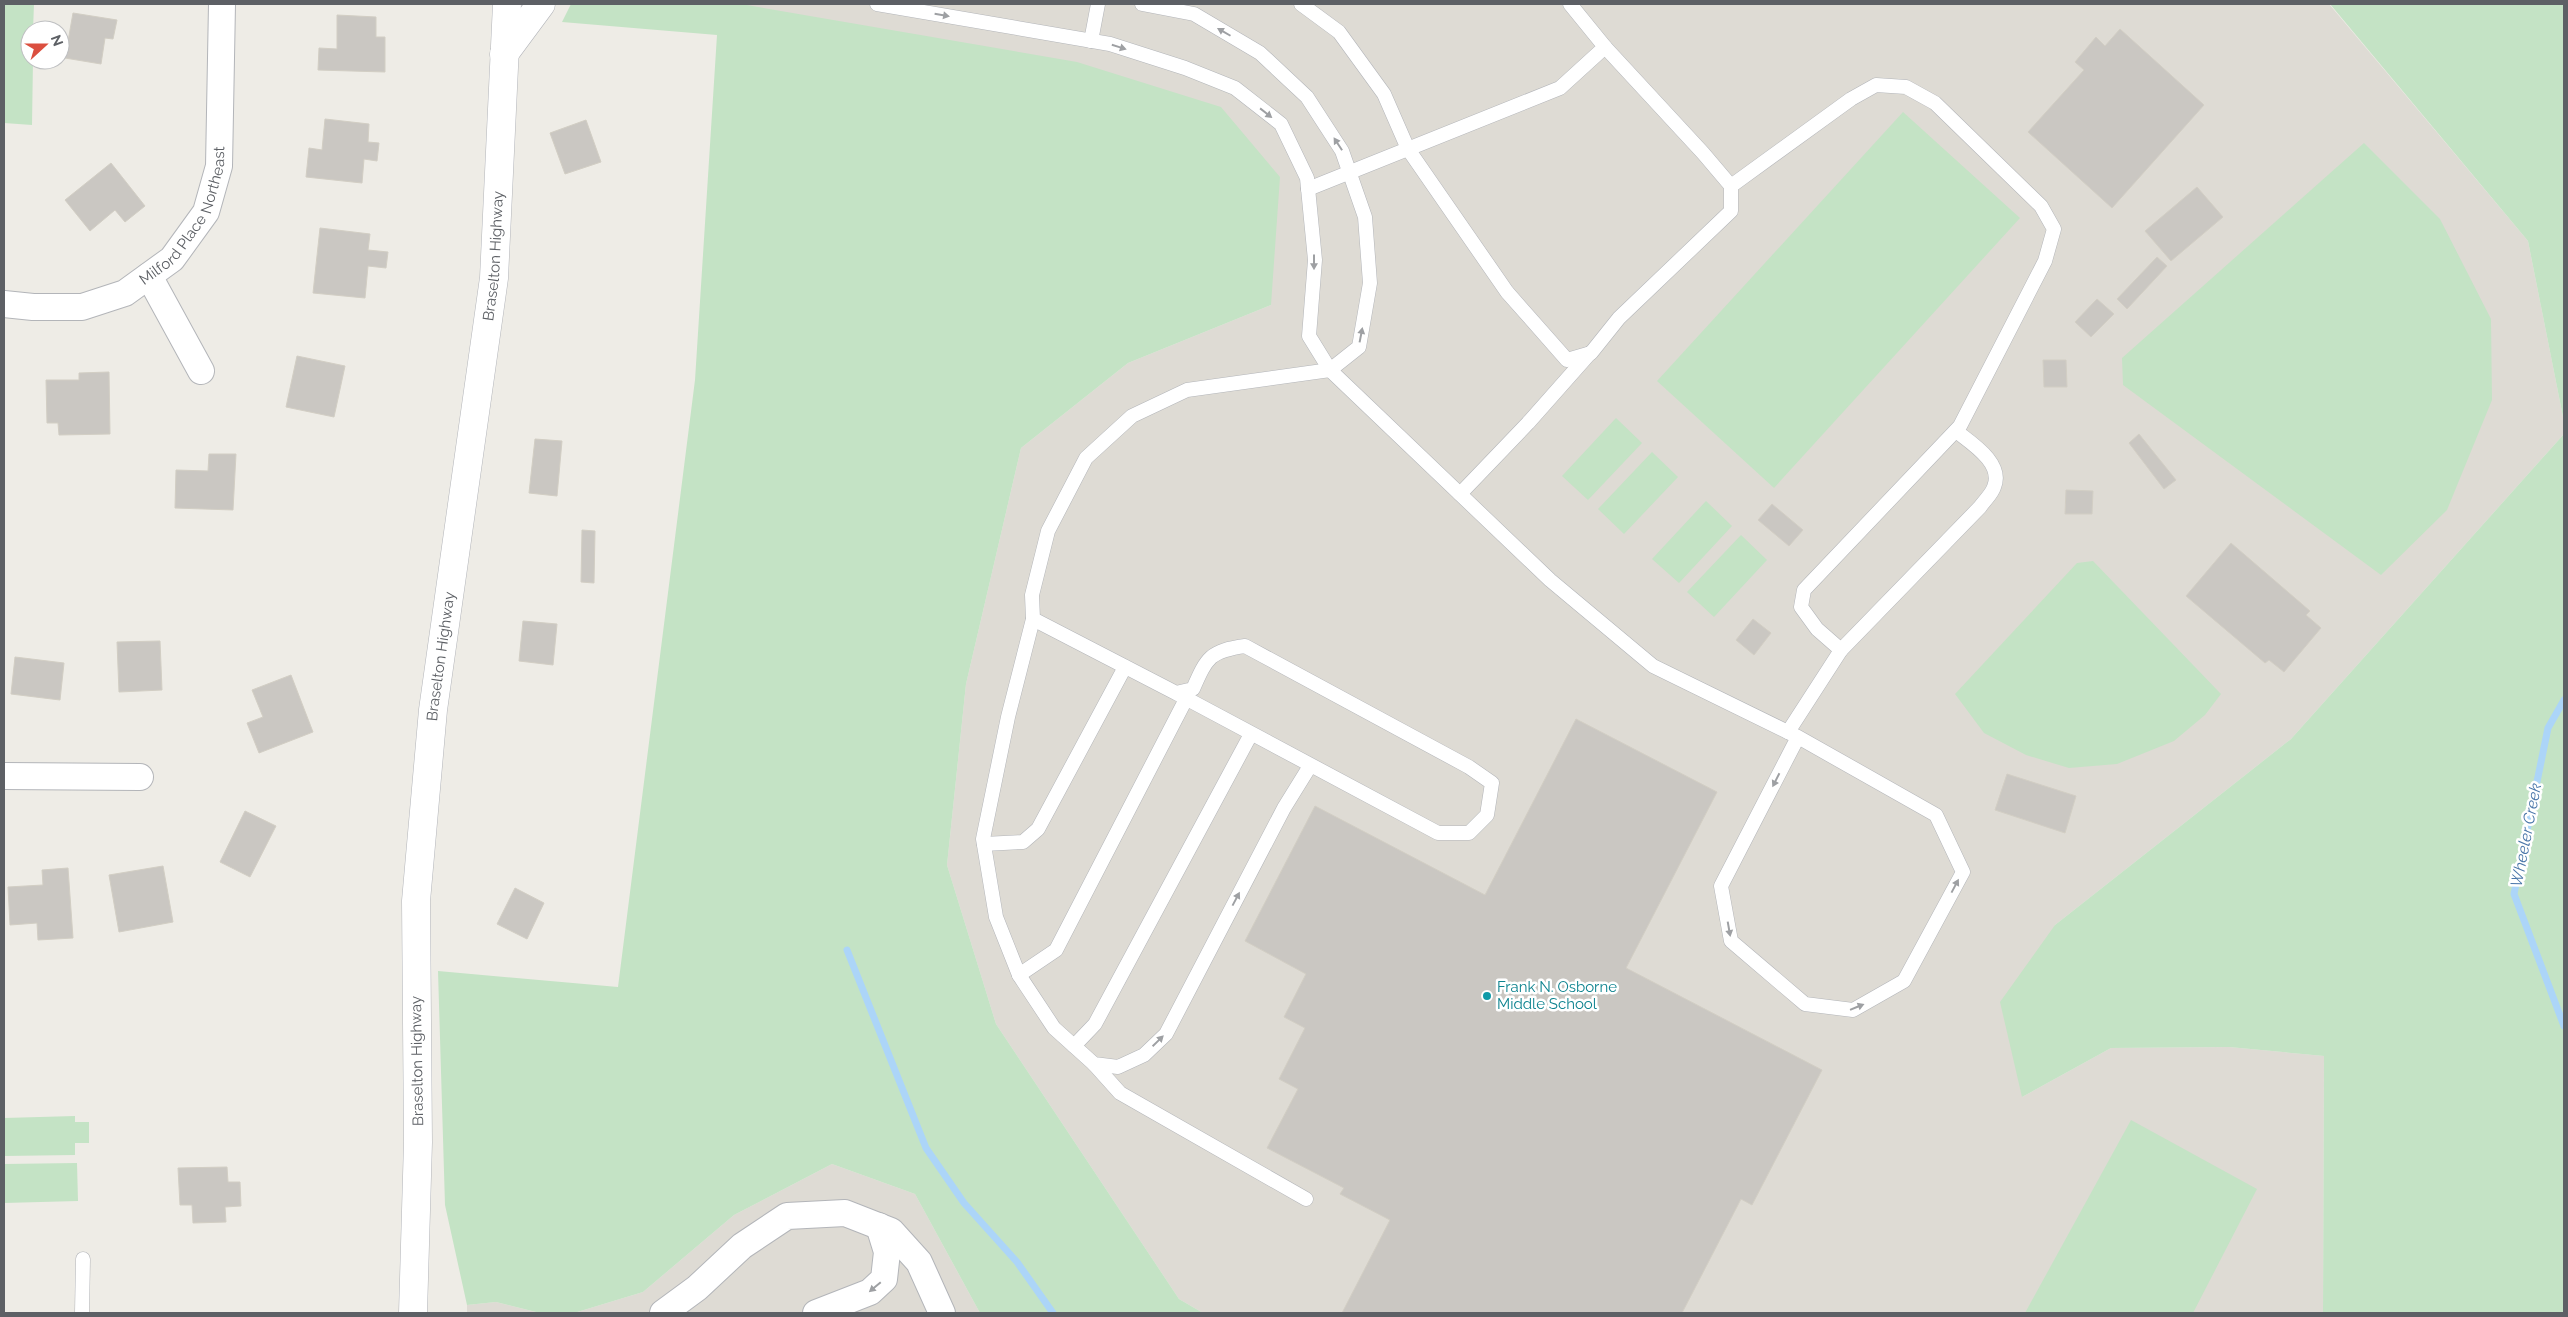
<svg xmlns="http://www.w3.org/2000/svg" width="2568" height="1317" viewBox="0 0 2568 1317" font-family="Raleway,sans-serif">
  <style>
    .education { fill: #dedbd4 }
    .green { fill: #c4e3c5 }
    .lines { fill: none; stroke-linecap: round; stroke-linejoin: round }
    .stream { stroke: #acd5f8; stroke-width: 7 }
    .building { fill: #cac7c2; stroke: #d2cec4 }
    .service-casing { stroke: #b3b5b9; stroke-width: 15 }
    .minor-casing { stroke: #b3b5b9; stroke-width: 28 }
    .secondary-casing { stroke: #b2b4b9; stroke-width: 29 }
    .service { stroke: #fff; stroke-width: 14 }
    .minor { stroke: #fff; stroke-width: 26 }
    .secondary { stroke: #fff; stroke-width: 28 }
    .oneway { fill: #9ea0a3 }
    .culture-dot { fill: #0f9aa8; stroke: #fff; stroke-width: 2 }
    .labels { text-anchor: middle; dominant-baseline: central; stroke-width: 5; stroke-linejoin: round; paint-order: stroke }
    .street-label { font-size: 15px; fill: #5d6065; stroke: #fff }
    .culture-label { font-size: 15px; fill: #0d838f; stroke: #fff; text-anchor: start }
    .water-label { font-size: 16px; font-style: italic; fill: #4a76a9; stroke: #fff }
  </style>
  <rect width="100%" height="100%" fill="#eeece6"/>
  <!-- education -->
  <g class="education">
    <polygon points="741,4 2329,4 2528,241 2564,422 2564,434 2291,739 2055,925 2022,1097 2111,1048 2229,1047 2324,1056 2323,1313 1203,1313 1179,1299 996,1024 947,865 966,684 1021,448 1128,363 1271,305"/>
    <polygon points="832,1164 915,1194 980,1313 574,1313 643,1292 734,1215"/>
    <polygon points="496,1302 540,1313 467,1313 467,1305"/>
  </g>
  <!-- green -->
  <g class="green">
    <polygon points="4,4 34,4 33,30 30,30 30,60 33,60 32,125 4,123"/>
    <polygon points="571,4 741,4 1077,62 1221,107 1280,177 1271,305 1128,363 1021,448 966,684 947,865 996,1024 1179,1299 1203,1313 980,1313 915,1194 832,1164 734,1215 643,1292 574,1313 540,1313 496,1302 467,1305 445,1205 438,971 618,987 695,380 717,35 562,22"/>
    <polygon points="2330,4 2564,4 2564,422 2528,241"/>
    <polygon points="1903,112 2020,218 1774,488 1657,381"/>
    <polygon points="2364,143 2440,219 2491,319 2492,400 2447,510 2381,575 2123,385 2122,358"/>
    <polygon points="1616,418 1642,443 1588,500 1562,476"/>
    <polygon points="2564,434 2564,1313 2323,1313 2324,1056 2229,1047 2111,1048 2022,1097 2000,1002 2055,925 2291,739"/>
    <polygon points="1652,452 1678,477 1624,534 1598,509"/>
    <polygon points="1706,501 1732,526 1679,583 1652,559"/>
    <polygon points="1741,535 1767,560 1714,617 1687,592"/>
    <polygon points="2093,561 2221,694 2205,715 2174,741 2117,764 2069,768 2026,755 1984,733 1955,694 2077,563"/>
    <polygon points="75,1116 75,1122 89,1122 89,1143 75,1143 75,1155 4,1156 4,1118"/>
    <polygon points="2131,1120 2257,1189 2193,1313 2025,1313"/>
    <polygon points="77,1163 78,1201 4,1203 4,1164"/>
  </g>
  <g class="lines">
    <!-- stream -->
    <g class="stream">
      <polyline points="2564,700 2548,728 2514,894 2564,1026"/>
      <polyline points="847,950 926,1148 964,1203 1017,1262 1053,1313"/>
    </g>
  </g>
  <!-- building -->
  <g class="building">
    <polygon points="73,13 117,20 113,39 105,38 101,64 65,58"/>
    <polygon points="337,15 376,17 376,37 385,37 385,72 318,70 319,48 337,49"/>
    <polygon points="2120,29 2204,105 2112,208 2028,132 2084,70 2075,62 2096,37 2105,46"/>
    <polygon points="325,119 369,124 368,142 379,143 377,161 364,159 362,183 306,177 309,148 322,150"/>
    <polygon points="586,120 601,162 565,174 550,133"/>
    <polygon points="111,163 145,206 125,222 115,210 90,231 65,200"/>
    <polygon points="2197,187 2223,217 2171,261 2145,231"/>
    <polygon points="320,228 370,234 368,250 388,252 386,268 368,266 365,298 313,293"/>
    <polygon points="2157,257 2167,266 2127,309 2117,299"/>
    <polygon points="2097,299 2114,314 2091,337 2075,322"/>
    <polygon points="297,356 345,366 334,417 286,407"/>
    <polygon points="2043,360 2066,360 2067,387 2044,387"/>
    <polygon points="109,372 110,434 59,435 58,423 47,423 46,380 79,380 79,373"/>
    <polygon points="2139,434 2176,480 2164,489 2129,443"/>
    <polygon points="535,439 562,441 557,496 529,493"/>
    <polygon points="209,454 236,454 233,510 175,508 176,470 208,471"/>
    <polygon points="2066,490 2093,491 2092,514 2065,514"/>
    <polygon points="1772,504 1803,530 1789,546 1758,520"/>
    <polygon points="582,530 595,531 594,583 581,582"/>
    <polygon points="2231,543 2310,611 2306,615 2321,628 2284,672 2269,660 2265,663 2186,596"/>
    <polygon points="1753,619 1771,633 1754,655 1736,640"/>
    <polygon points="523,621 557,624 553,665 519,661"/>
    <polygon points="160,641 162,690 119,692 117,642"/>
    <polygon points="15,657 64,663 60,700 11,694"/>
    <polygon points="291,675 313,732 259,753 247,723 263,717 252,690"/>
    <polygon points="1576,719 1717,792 1626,968 1822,1070 1752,1205 1741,1199 1682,1313 1342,1313 1390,1220 1340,1194 1344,1188 1267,1148 1298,1089 1279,1079 1305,1028 1284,1017 1306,974 1245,941 1315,806 1485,895"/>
    <polygon points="2007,774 2076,796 2065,833 1995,810"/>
    <polygon points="245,811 276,826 250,877 220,862"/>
    <polygon points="163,866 173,922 119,932 109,875"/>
    <polygon points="68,868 73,938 38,940 37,923 10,925 8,887 43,885 42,870"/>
    <polygon points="515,888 544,903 527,939 497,924"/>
    <polygon points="227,1167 228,1182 240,1182 241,1206 225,1207 226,1222 193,1223 192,1205 180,1205 178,1168"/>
  </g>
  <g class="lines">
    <!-- service casing -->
    <g class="service-casing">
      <g id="service">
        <polyline points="877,4 1110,44 1185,68 1235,88 1281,124 1307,178 1315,260 1309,336 1330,370 1550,580 1653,666 1798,737 1936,815 1963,872 1904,981 1853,1010 1805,1004 1731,941 1721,886 1798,737"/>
        <path d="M1142,4L1194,14L1260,53L1307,97L1342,151L1365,217L1370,283L1359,347L1330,370L1187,390L1132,416L1086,458L1048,531L1032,595L1033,619L1176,693L1193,689C1207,657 1210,651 1245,646L1469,767L1492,783L1487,815L1469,833H1438L1176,693"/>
        <polyline points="1301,4 1339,32 1384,94 1408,149 1507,292 1567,360 1591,353 1619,318 1731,211 1731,186 1703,153 1605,47"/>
        <polyline points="1091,41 1098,4"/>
        <polyline points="1731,186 1851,99 1876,85 1906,87 1935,103 2041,206 2054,229 2045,261 1960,426 1804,590 1801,607 1817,629 1841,650 1788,732"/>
        <polyline points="1308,189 1560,88 1605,47 1570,4"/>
        <polyline points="1460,494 1528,423 1590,353"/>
        <polyline points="1033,619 1008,717 983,839 996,917 1019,975 1054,1028 1094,1064 1118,1067 1144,1055 1166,1034 1284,808 1310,766"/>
        <path d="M1841,650L1980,507C1984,501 1992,494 1994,487C2004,463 1971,443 1956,431"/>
        <polyline points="984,844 1023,842 1038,829 1125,667"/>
        <polyline points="1019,975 1056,950 1186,699"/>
        <polyline points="1074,1046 1095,1024 1251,734"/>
        <polyline points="1094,1064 1120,1093 1306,1199"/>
        <polyline points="82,1313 83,1259"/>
      </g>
    </g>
    <!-- minor casing -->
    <g class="minor-casing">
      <g id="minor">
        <polyline points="149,276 201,371"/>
        <path id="s1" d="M4,304L33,307H82L125,293L172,259L206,212L219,166L222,4"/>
        <polyline points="4,776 140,777"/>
        <polyline points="663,1313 697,1288 742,1246 787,1216 845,1213 891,1231 919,1262 942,1313"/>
        <polyline points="816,1313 870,1292 884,1279 887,1252 879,1226"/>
      </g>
    </g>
    <!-- secondary casing -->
    <g class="secondary-casing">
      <g id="secondary">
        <polyline points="504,54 541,4"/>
        <path id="s2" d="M413,1313L418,1142L416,901L433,710L494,278L507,4"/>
      </g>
    </g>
    <!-- service -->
    <use href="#service" class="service"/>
    <!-- minor -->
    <use href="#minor" class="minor"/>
    <!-- secondary -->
    <use href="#secondary" class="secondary"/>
  </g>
  <!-- one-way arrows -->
  <defs><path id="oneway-solid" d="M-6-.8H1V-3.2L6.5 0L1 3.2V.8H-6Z" transform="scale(1.25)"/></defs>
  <g class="oneway">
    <use href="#oneway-solid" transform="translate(942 15) rotate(10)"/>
    <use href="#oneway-solid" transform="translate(1224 32) rotate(-150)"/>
    <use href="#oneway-solid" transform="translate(1119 47) rotate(17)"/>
    <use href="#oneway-solid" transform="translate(1266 113) rotate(38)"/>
    <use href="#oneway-solid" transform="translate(1338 144) rotate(-123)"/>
    <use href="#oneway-solid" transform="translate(1314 262) rotate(90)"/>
    <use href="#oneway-solid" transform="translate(1361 335) rotate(-79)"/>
    <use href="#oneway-solid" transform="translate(1776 780) rotate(117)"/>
    <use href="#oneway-solid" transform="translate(1955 886) rotate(-62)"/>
    <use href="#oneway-solid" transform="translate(1236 899) rotate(-62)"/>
    <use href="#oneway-solid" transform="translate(1729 929) rotate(80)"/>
    <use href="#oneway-solid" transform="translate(1857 1007) rotate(-22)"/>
    <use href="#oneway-solid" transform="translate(1158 1041) rotate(-44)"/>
    <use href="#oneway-solid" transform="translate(875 1287) rotate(140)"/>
  </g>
  <!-- markers -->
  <circle class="culture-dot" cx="1487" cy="996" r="5"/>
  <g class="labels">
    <!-- street labels -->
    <g class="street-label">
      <text stroke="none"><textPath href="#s1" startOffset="225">Milford Place Northeast</textPath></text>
      <text stroke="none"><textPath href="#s2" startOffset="1062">Braselton Highway</textPath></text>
      <text stroke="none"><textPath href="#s2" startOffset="658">Braselton Highway</textPath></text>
      <text transform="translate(417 1061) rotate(-91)">Braselton Highway</text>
    </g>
    <!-- culture labels -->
    <g class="culture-label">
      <text x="1497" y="987">Frank N. Osborne<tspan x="1497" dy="17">Middle School</tspan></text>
    </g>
    <!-- water labels -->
    <g class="water-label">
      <text transform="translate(2526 835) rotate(-79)">Wheeler Creek</text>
    </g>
  </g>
  <!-- border -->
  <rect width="2568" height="1317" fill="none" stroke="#5d6065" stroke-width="10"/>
  <!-- north arrow -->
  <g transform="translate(45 45) rotate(69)"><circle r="24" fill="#ffffff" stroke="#bebfc1"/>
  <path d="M0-4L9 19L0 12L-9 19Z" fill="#db4f3f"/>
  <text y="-8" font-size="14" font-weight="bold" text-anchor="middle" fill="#5d6065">N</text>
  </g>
</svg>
